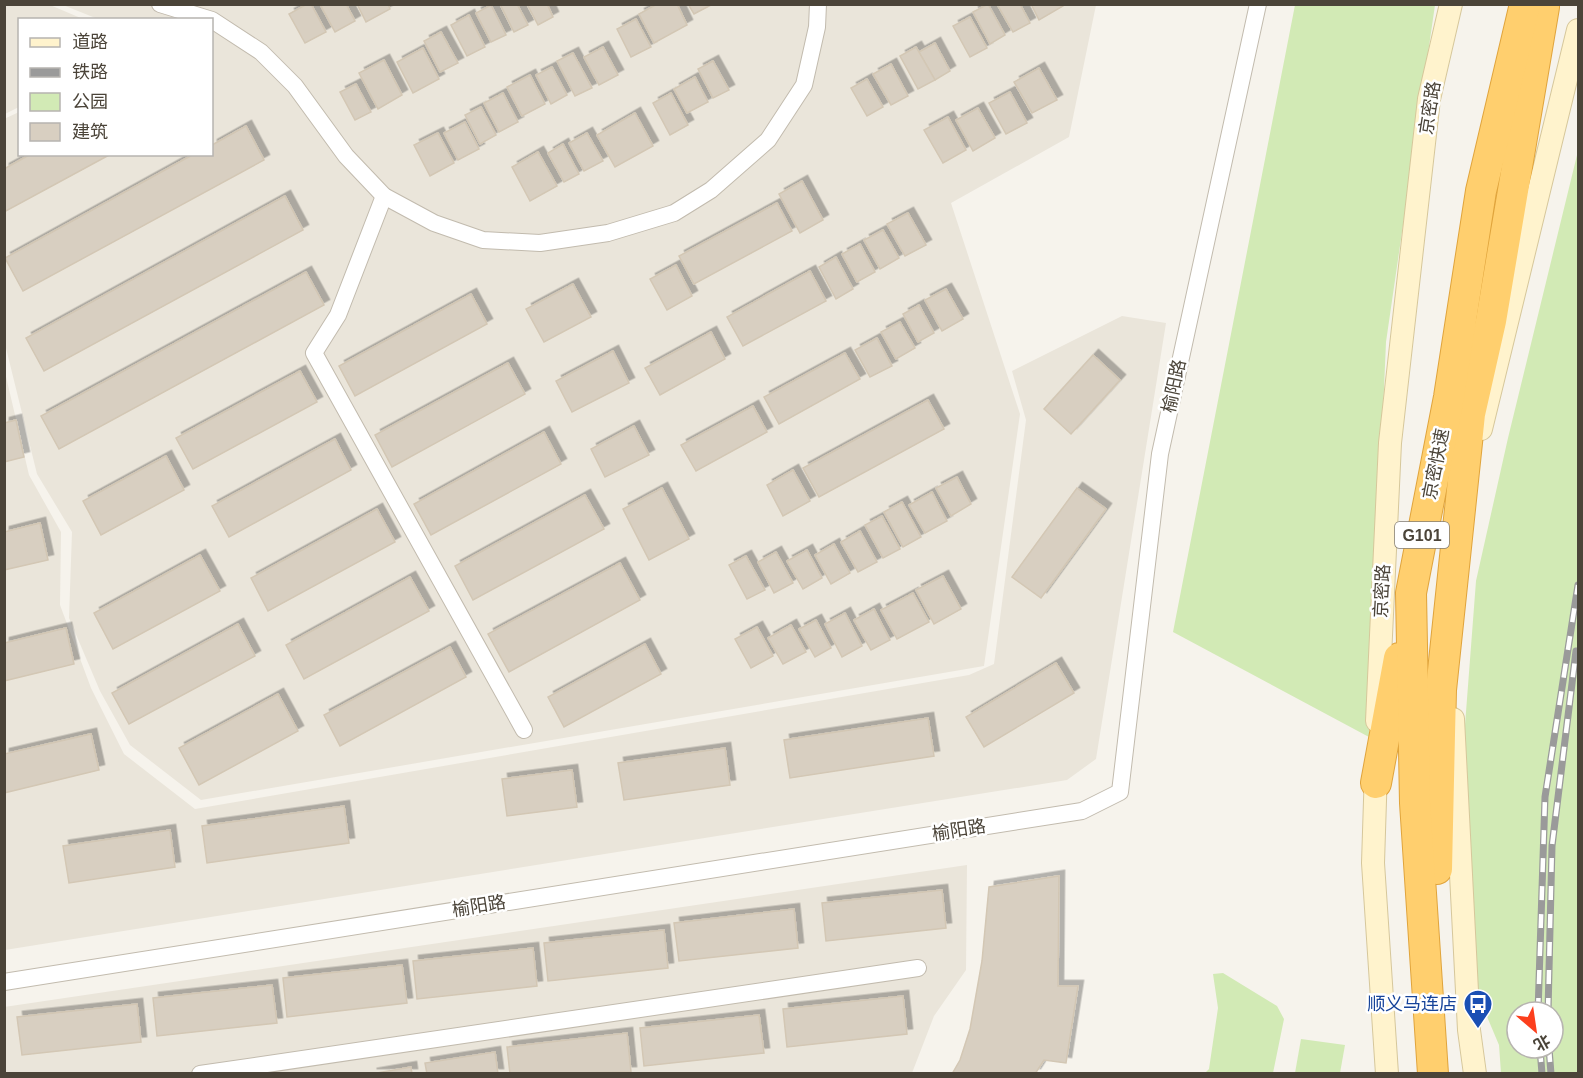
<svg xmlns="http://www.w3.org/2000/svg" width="1583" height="1078" viewBox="0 0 1583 1078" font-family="Helvetica,'Noto Sans SC',sans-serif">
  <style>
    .residential { fill: #eae5da }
    .green { fill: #d2eab5; fill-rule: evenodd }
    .building { fill: #d8cfc1; stroke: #d3c7b4; stroke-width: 1.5; filter: url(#shadow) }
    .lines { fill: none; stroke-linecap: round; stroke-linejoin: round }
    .street-casing { stroke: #c2bbae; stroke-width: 18 }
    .secondary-casing { stroke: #d6c79b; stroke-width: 24 }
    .highway-casing { stroke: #e0a43c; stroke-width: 32 }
    .street { stroke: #fff; stroke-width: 16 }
    .secondary { stroke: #fff3cd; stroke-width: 22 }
    .highway { stroke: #ffcf6e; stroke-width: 30 }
    .rail-casing { stroke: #9a9a9a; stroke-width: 7 }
    .rail { stroke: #fff; stroke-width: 4.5; stroke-dasharray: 14; stroke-linecap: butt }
    .labels { text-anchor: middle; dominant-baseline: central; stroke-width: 5; stroke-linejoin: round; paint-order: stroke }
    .shield { fill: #fff; stroke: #817c74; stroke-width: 1.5 }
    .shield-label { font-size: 16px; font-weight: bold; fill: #4b4439 }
    .street-label { font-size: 18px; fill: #4b4439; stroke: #fff }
    .transit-label { font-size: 18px; fill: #164399; stroke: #fff; text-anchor: end }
  </style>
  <defs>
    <filter id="shadow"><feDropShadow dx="5.5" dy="-5.5" stdDeviation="0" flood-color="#0004"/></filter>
  </defs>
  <rect width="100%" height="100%" fill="#f6f3ec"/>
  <!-- residential -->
  <g class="residential">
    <polygon points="4,5 50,5 83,19 20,20 19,107 5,114"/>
    <polygon points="63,5 1096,5 1069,137 951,203 1020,414 984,666 201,800 130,745 100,691 69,618 72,532 37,474 5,344 4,119 19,112 20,154 212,154 212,20 98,19"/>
    <polygon points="1122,316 1166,323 1096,759 1067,780 5,950 4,368 29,475 61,532 60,605 91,688 124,754 195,809 969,675 994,664 1026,420 1012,371"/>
    <polygon points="967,865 966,970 934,1016 912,1073 5,1073 4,1007"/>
  </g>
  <!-- green -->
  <g class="green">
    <polygon points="1295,5 1435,5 1386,342 1369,737 1173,632"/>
    <path d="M1578,151V1073H1501L1499,1045L1461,955L1465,725L1476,581L1508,438ZM1517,1012H1553V1048H1517Z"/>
    <polygon points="1223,973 1277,1006 1284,1019 1273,1073 1205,1073 1209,1069 1218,1008 1213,974"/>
    <polygon points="1301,1039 1345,1045 1340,1073 1295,1073"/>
  </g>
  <!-- building -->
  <g class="building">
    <polygon points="307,4 311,4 326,32 305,43 289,14"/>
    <polygon points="325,4 346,4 355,21 335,32 321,6"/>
    <polygon points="357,4 388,4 390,9 366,22"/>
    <polygon points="500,4 517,4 528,25 514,32"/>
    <polygon points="527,4 547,4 553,17 538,25"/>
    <polygon points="657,4 677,4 687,25 654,43 639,14"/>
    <polygon points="688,4 711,4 711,5 694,14"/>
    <polygon points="988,4 1005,35 990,44 973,12"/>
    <polygon points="997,4 1020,4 1030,23 1013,32"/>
    <polygon points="1031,4 1062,4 1063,6 1039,20"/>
    <polygon points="491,5 506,35 491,42 476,13"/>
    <polygon points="469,15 485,47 467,56 451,25"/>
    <polygon points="970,17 987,48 970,57 953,26"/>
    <polygon points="636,19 651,47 631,57 617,29"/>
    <polygon points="441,32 458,63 440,72 424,41"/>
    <polygon points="935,43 950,71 935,80 919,52"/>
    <polygon points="603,47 618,75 599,85 584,57"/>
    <polygon points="916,47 935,80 918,89 900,56"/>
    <polygon points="423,48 439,79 413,93 397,62"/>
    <polygon points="573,53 592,88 575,96 557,61"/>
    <polygon points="384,60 402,95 378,109 359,73"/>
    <polygon points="713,61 729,90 713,98 698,69"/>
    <polygon points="891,64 908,96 891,105 873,74"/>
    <polygon points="552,67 567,95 551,104 536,75"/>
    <polygon points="1039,68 1057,100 1032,113 1014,82"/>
    <polygon points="530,75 545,104 522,116 507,87"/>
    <polygon points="695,77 708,102 687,113 674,89"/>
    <polygon points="867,79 883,107 867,116 851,88"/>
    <polygon points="356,84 371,112 355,120 340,92"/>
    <polygon points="1010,92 1027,123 1006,134 989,103"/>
    <polygon points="503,93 518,122 499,132 484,103"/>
    <polygon points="671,93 688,125 670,135 653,103"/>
    <polygon points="481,107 496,135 480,144 465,115"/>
    <polygon points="978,108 995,138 973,151 956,120"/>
    <polygon points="635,113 653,146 615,167 597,135"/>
    <polygon points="948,117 966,150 943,163 924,130"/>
    <polygon points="465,122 479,149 458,160 444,133"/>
    <polygon points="246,126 264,160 23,291 5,258 194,154 212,154 212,145"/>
    <polygon points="438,133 454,163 430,176 414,145"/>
    <polygon points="587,133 603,161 584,171 569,143"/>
    <polygon points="563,144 579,174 564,182 548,153"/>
    <polygon points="538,152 557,186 530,201 512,167"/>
    <polygon points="31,154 111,154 4,212 4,169"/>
    <polygon points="802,181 823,220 800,233 779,194"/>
    <polygon points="285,196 303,230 44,371 26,338"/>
    <polygon points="777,203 792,231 694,284 679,256"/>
    <polygon points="908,213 926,245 905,256 887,224"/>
    <polygon points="883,230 899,258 880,269 864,240"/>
    <polygon points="860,244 875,272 857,282 842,254"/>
    <polygon points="836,257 853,289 836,299 819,267"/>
    <polygon points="676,265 692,296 667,310 650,279"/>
    <polygon points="810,271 826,301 743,346 727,317"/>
    <polygon points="306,272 324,305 59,449 41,416"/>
    <polygon points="573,284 591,317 544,342 526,309"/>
    <polygon points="946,289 963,319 942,331 925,300"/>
    <polygon points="471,294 487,324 355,396 339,366"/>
    <polygon points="919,305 934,333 918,342 903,314"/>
    <polygon points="900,322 915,348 896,359 881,332"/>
    <polygon points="711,332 725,359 660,395 645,368"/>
    <polygon points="877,338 892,366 870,377 855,350"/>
    <polygon points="613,351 629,383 572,412 556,381"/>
    <polygon points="845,353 860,379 779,424 764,397"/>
    <polygon points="1093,355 1120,380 1071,434 1044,409"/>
    <polygon points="508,363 525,394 392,467 375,435"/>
    <polygon points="300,371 317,402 193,469 176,438"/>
    <polygon points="928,400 944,429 819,497 803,468"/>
    <polygon points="753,406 767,432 696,471 681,445"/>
    <polygon points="16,420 24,457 4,462 4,423"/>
    <polygon points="634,426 649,455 605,477 591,449"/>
    <polygon points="544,432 561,464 431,535 414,504"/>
    <polygon points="335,439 351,470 229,537 212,506"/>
    <polygon points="166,456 184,490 101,535 83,501"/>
    <polygon points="793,470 810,501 783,516 767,485"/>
    <polygon points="957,477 971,504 951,516 936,488"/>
    <polygon points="662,488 689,539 649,560 623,509"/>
    <polygon points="1077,488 1106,509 1041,598 1012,577"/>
    <polygon points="932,492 947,521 925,533 909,505"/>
    <polygon points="585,495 604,529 473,600 455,566"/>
    <polygon points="902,502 921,537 903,547 884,512"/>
    <polygon points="377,509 395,542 268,611 251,578"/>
    <polygon points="882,516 900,549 883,558 865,525"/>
    <polygon points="40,523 48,560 4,570 4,532"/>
    <polygon points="860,531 877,562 858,572 841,542"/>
    <polygon points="834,544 850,573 831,584 815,555"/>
    <polygon points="807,550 822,578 803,589 787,561"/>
    <polygon points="776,552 793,583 774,593 758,562"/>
    <polygon points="200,555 220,591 113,649 94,613"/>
    <polygon points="746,556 765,590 747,599 729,565"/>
    <polygon points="620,563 640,600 509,672 488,634"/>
    <polygon points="943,576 961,609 934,624 916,590"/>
    <polygon points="410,577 429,611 304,679 286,645"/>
    <polygon points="913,593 929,622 897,639 881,610"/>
    <polygon points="874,609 890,640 871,650 854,620"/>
    <polygon points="845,613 862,646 842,657 825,624"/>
    <polygon points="816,620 831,648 815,657 799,629"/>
    <polygon points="238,624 255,656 129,724 112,693"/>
    <polygon points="791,625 806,652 783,664 768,638"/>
    <polygon points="757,627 773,656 751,668 735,639"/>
    <polygon points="66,628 74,664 4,681 4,643"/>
    <polygon points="645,644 661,674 564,727 548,697"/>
    <polygon points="450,647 466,677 340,746 324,715"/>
    <polygon points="1056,663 1074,693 984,747 966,717"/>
    <polygon points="278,694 298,731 199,785 179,748"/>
    <polygon points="928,718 934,756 790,778 784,740"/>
    <polygon points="91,734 99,770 4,793 4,754"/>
    <polygon points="725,748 730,785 624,800 618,763"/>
    <polygon points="572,770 577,807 507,816 502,779"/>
    <polygon points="344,806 349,843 207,863 202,826"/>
    <polygon points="170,830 175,867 69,883 63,846"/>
    <polygon points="1059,876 1058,986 1078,986 1066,1063 1044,1060 1035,1074 952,1074 960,1060 970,1029 982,961 989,887"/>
    <polygon points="942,890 946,928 826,941 822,903"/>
    <polygon points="794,909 798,948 679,961 674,923"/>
    <polygon points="664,930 668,968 548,981 544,943"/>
    <polygon points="533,948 537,986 417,999 413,961"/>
    <polygon points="402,965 407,1003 287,1017 283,978"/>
    <polygon points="272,985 277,1023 157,1036 153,998"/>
    <polygon points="903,996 907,1034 787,1047 783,1009"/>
    <polygon points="137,1004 141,1042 22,1055 17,1017"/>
    <polygon points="759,1015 764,1053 644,1066 640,1028"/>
    <polygon points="627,1033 631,1072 510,1074 507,1047"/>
    <polygon points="495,1052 498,1074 427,1074 425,1063"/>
    <polygon points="411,1067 412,1074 371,1074"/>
  </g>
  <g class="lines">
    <!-- street casing -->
    <g class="street-casing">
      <g id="street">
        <polyline points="160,4 212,20 261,52 295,86 346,156 384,196 434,223 483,240 540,243 608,233 674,213 711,190 768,140 804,85 817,27 818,4"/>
        <polyline points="384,196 338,315 314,353 524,730"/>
        <polyline points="4,982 1082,811 1120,792 1160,454 1258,4"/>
        <polyline points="200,1074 918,968"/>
      </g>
    </g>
    <!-- secondary casing -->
    <g class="secondary-casing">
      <g id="secondary">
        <polyline points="1481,429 1578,30"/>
        <polyline points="1453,719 1469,1030 1475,1074"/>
        <polyline points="1377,721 1390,443 1429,99 1451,4"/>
        <polyline points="1376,769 1373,863 1387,1074"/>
      </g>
    </g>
    <!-- highway casing -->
    <g class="highway-casing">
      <g id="highway">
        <polyline points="1376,783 1399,658"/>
        <polyline points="1437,869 1441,690 1470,414 1491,321 1544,7"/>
        <polyline points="1433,1074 1415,803 1411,593 1449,397 1481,191 1525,4"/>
      </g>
    </g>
    <!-- street -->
    <use href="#street" class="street"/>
    <!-- secondary -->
    <use href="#secondary" class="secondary"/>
    <!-- highway -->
    <use href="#highway" class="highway"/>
    <!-- rail casing -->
    <g class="rail-casing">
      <g id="rail">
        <polyline points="1538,1012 1545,797 1578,585"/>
        <polyline points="1548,1012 1552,846 1576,651"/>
        <polyline points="1540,1048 1542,1074"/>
        <polyline points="1549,1048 1551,1074"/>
      </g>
    </g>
    <!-- rail -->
    <use href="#rail" class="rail"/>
  </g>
  <!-- icons -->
  <defs>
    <g id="bus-pin" transform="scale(1.5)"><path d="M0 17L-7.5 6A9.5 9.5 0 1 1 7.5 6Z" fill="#1a4fb4" stroke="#fff"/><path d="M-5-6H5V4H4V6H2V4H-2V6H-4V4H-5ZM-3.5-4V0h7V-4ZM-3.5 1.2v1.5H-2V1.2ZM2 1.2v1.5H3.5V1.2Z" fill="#fff"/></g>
  </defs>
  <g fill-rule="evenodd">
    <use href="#bus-pin" x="1478" y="1004"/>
  </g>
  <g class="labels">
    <!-- shield labels -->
    <rect class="shield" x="1395" y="522" width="54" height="26" rx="4.5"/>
    <g class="shield-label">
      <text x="1422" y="535">G101</text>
    </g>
    <!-- street labels -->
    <g class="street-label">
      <text transform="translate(1430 108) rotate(-81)">京密路</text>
      <text transform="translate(1174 386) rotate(-78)">榆阳路</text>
      <text transform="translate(1436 464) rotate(-79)">京密快速</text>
      <text transform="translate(1382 591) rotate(-87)">京密路</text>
      <text transform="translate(959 830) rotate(-9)">榆阳路</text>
      <text transform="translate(479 906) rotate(-9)">榆阳路</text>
    </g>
    <!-- transit labels -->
    <g class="transit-label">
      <text x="1457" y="1004">顺义马连店</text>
    </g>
  </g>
  <!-- border -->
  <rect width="1583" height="1078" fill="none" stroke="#4b4439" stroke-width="12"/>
  <!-- legend -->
  <rect x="18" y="18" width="195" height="138" fill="#ffffff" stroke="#b7b4b0" stroke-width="1.5"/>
  <rect x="30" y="38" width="30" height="9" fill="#fff3cd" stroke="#b7b4b0" stroke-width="1.5"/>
  <text x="72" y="48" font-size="18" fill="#4b4439">道路</text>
  <rect x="30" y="68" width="30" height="9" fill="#9a9a9a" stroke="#b7b4b0" stroke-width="1.5"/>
  <text x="72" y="78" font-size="18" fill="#4b4439">铁路</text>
  <rect x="30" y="93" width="30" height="18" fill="#d2eab5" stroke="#b7b4b0" stroke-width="1.5"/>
  <text x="72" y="108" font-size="18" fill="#4b4439">公园</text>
  <rect x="30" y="123" width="30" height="18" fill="#d8cfc1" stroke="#b7b4b0" stroke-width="1.5"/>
  <text x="72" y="138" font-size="18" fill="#4b4439">建筑</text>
  <!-- north arrow -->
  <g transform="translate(1535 1030) rotate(151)"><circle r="28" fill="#ffffff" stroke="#b7b4b0" stroke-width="1.5"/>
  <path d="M0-4.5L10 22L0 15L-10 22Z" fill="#fc3f1d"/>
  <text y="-9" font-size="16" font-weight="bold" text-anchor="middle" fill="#4b4439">北</text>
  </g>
</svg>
